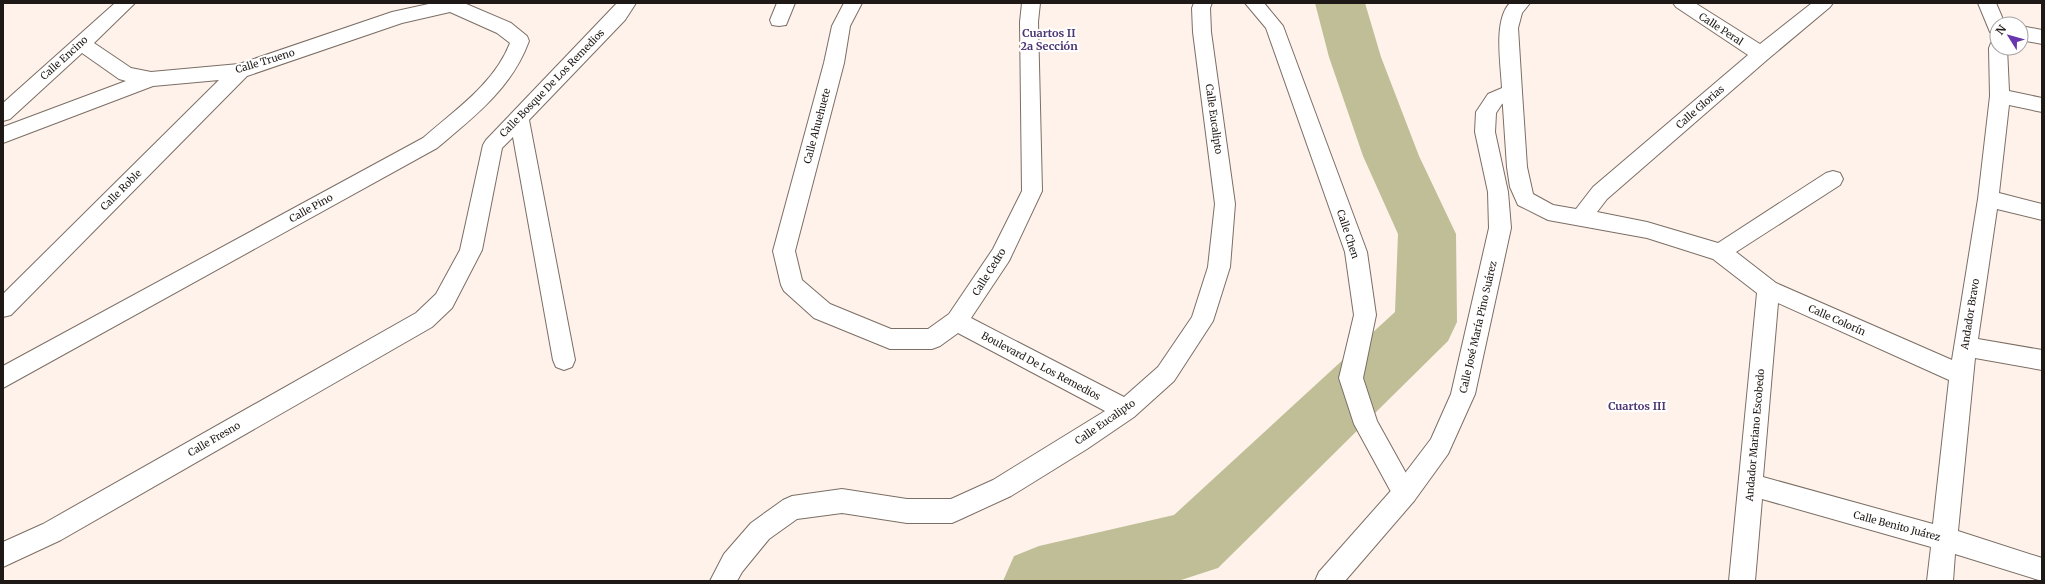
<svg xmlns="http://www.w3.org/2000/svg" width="2045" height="584" viewBox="0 0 2045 584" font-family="Merriweather,serif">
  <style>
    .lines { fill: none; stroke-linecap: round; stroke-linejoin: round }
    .river { fill: #bfbe96; fill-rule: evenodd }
    .street-casing { stroke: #7b6e65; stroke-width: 2 }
    .secondary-casing { stroke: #7b6e65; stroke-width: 2 }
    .street { fill: #fff; fill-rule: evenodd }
    .secondary { fill: #fff; fill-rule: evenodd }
    .labels { text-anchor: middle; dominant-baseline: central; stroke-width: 4; stroke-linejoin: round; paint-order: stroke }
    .street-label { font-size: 10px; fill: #1e1916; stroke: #fff }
    .neighbourhood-label { font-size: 11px; font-weight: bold; fill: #4d3773; stroke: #fff }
  </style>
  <rect width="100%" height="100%" fill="#fef2ea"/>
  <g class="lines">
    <!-- river -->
    <polygon class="river" points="1315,3 1365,3 1381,57 1419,156 1456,234 1457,322 1448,341 1218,568 1178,581 1003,581 1014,556 1039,546 1174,515 1395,312 1398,234 1363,156 1329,57"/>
    <!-- street casing -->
    <g class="street-casing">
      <g id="street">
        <path d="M115,3H135L94,43L131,68L151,72L239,64L392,12L433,3H464L511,23L527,36L529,41C512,88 474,117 437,148L3,388V366L423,138C455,110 494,84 510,43L497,33L450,12L402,23L247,76L11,315L3,317V294L219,80L153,86L3,143V127L126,81L119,79L82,53L10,119L3,121V103Z"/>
        <polygon points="617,3 636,3 625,20 529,120 575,360 572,367 564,370 556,367 553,360 513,137 502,148 482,250 452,308 432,327 61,540 3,567 3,542 43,524 416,313 436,294 460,250 483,145 486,140"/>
        <polygon points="777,3 795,3 786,25 779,26 772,25 770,20"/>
        <polygon points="844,3 862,3 850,26 844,63 795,251 802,280 830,304 891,329 928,329 949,314 993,249 1022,191 1020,22 1022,3 1040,3 1038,22 1042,191 1009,261 971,318 1124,397 1158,367 1192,317 1208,267 1215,204 1193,32 1192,8 1194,3 1212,3 1210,8 1211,32 1235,204 1230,267 1213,321 1174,381 1134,417 1087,449 1011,496 961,519 952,523 907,523 842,513 797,519 769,539 742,572 737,581 710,581 724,554 751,523 783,500 792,496 842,489 907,499 951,499 993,480 1105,411 958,333 940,346 932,349 890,349 814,318 784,291 781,285 773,251 824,63 832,26"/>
        <polygon points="1245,3 1264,3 1283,26 1367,252 1376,315 1363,378 1377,421 1417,493 1414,501 1405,504 1396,501 1354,424 1339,378 1354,315 1345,252 1266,28"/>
        <path d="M1673,3H1695L1760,44L1812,3H1833L1830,7L1768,59L1607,199L1597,212L1647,222L1718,243L1826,173L1833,171L1840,173L1843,179L1840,185L1736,252L1776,283L1952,360L1978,199L1990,96L1989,48L1991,43L1997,42V48H2007L2009,91L2042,98V112L2009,105L1999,193L2042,204V220L1997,209L1978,339L2042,350V370L1975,358L1958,531L2042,558V581L1955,554L1953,581H1927L1931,547L1762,499L1755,581H1729L1757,293L1713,259L1647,238L1548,220L1518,205L1510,187L1507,167L1502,92L1505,87L1512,85L1519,87L1522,92L1527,167L1533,194L1553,205L1576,209L1593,187L1748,55L1676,7ZM1778,303L1949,380L1933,524L1763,477Z"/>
        <polygon points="1978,3 1996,3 2005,24 1997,24 1997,33 1990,32"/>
        <polygon points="2021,26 2042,30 2042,44 2021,40"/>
      </g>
    </g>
    <!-- secondary casing -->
    <g class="secondary-casing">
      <path id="secondary" d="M1510,3H1530L1522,13L1518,28L1522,92L1519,97L1502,104L1496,113L1495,132L1508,192L1511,228L1475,394L1448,454L1414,501L1345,581H1315L1319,572L1396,485L1431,439L1451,394L1489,228L1488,192L1475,132L1476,112L1488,94L1502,88C1501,65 1493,20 1510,3Z"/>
    </g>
    <!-- street -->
    <use href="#street" class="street"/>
    <!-- secondary -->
    <use href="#secondary" class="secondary"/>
  </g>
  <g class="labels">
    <!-- street labels -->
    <g class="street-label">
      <text transform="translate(1721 29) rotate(33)">Calle Peral</text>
      <text transform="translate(64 58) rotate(-42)">Calle Encino</text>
      <text transform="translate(265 61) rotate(-17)">Calle Trueno</text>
      <text transform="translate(552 83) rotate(-46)">Calle Bosque De Los Remedios</text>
      <text transform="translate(1700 107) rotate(-41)">Calle Glorias</text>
      <text transform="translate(1214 119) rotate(82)">Calle Eucalipto</text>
      <text transform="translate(817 126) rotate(-75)">Calle Ahuehuete</text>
      <text transform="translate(121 190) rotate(-45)">Calle Roble</text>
      <text transform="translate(311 208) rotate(-29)">Calle Pino</text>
      <text transform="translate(1348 234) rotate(72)">Calle Chen</text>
      <text transform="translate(989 272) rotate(-58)">Calle Cedro</text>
      <text transform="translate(1970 314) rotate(-81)">Andador Bravo</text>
      <text transform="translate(1837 320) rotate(24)">Calle Colorín</text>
      <text transform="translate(1478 327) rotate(-77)">Calle José María Pino Suárez</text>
      <text transform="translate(1041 366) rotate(28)">Boulevard De Los Remedios</text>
      <text transform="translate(1105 422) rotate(-35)">Calle Eucalipto</text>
      <text transform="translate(1755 435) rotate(-85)">Andador Mariano Escobedo</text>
      <text transform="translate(214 439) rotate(-30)">Calle Fresno</text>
      <text transform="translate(1897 526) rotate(15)">Calle Benito Juárez</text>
    </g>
    <!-- neighbourhood labels -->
    <g class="neighbourhood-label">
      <text x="1049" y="33">Cuartos II<tspan x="1049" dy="13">2a Sección</tspan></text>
      <text x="1637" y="406">Cuartos III</text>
    </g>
  </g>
  <!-- border -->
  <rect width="2045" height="584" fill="none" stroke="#1e1916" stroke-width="8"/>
  <!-- north arrow -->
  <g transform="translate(2009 36) rotate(307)"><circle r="19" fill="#ffffff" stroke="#a5a3a2"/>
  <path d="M0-3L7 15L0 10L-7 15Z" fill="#6836ad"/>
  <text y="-6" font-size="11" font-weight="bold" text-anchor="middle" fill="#1e1916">N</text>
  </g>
</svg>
